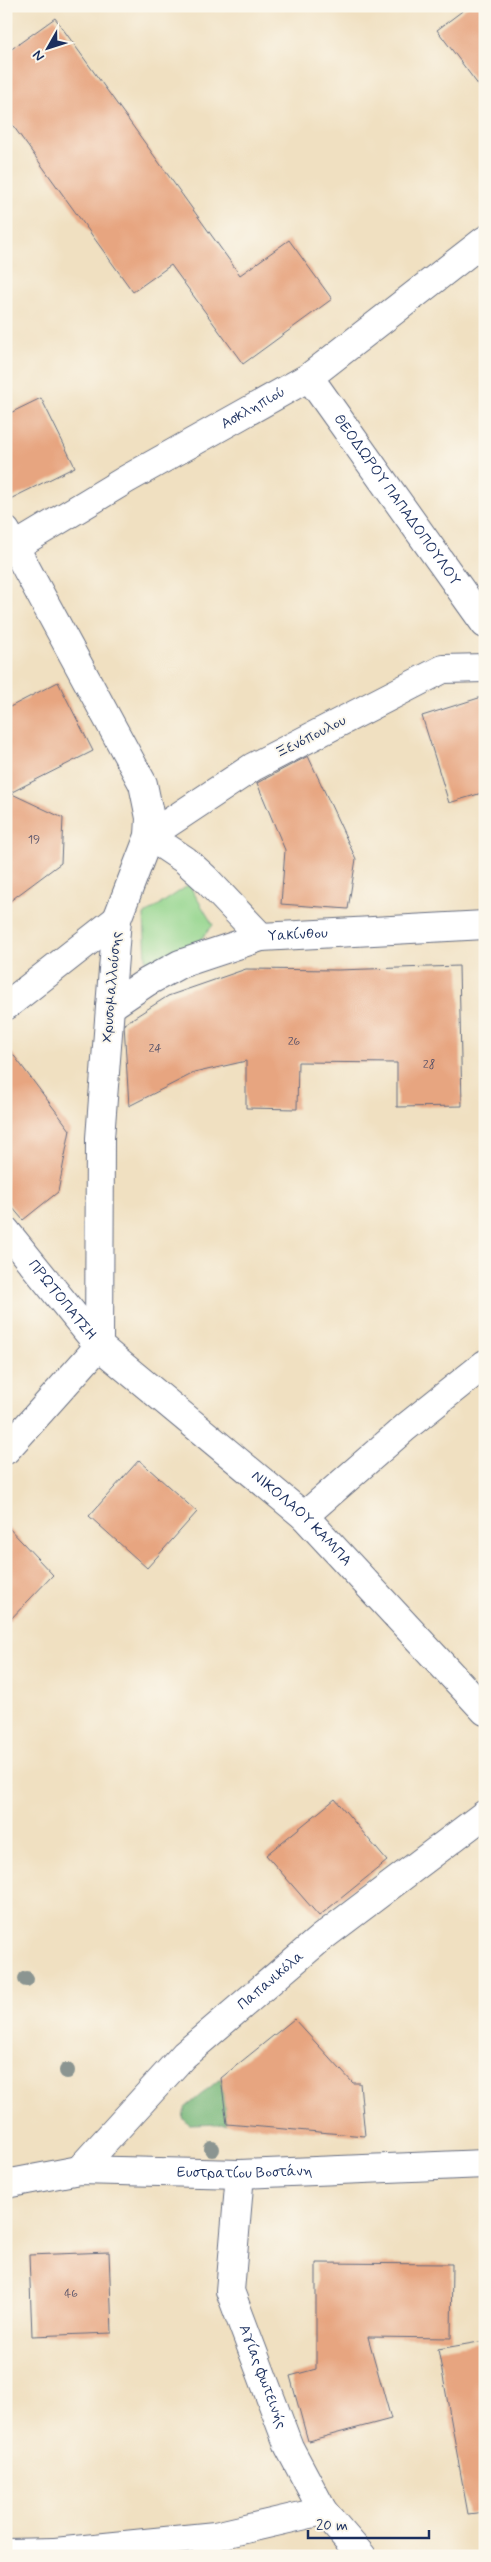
<svg xmlns="http://www.w3.org/2000/svg" width="491" height="2562" viewBox="0 0 491 2562" font-family="Mynerve,sans-serif">
  <style>
    .green { fill: #92d48b; stroke: #568274 }
    .forest { fill: #75b677; stroke: #48726a }
    .building { fill: #e7a580 }
    .lines { fill: none; stroke-linecap: round; stroke-linejoin: round }
    .minor-casing { stroke: #666d81; stroke-width: 30 }
    .tertiary-casing { stroke: #666d81; stroke-width: 30 }
    .minor { stroke: #fff; stroke-width: 28 }
    .tertiary { stroke: #fff; stroke-width: 28 }
    .tree { fill: #8b9591 }
    .labels { text-anchor: middle; dominant-baseline: central; stroke-width: 4; stroke-linejoin: round; paint-order: stroke }
    .number-label { font-size: 12px; fill: #4e4c66 }
    .street-label { font-size: 15px; fill: #1b2f5e; stroke: #fbf7ec }
  </style>
  <rect width="100%" height="100%" fill="#fbf7ec"/>
  <filter id="ink" filterUnits="userSpaceOnUse"><feTurbulence type="fractalNoise" baseFrequency=".02" numOctaves="2"/><feDisplacementMap in="SourceGraphic" scale="10" xChannelSelector="R" yChannelSelector="G"/><feConvolveMatrix kernelMatrix="1 2 1 2 8 2 1 2 1" color-interpolation-filters="sRGB"/></filter>
  <filter id="wash" filterUnits="userSpaceOnUse"><feTurbulence type="fractalNoise" baseFrequency=".0096" numOctaves="4" result="noise"/><feDisplacementMap in="SourceGraphic" scale="20" xChannelSelector="R" yChannelSelector="G"/><feGaussianBlur stdDeviation="1.12" result="paint"/><feColorMatrix in="noise" values="0 0 0 0 0 0 0 0 0 0 0 0 0 0 0 0 0 1.4 0 .05"/><feComposite in="paint" operator="in"/></filter>
  <g filter="url(#wash)">
    <rect width="100%" height="100%" fill="#f0e0c1"/>
    <!-- green -->
    <polygon class="green" points="189,885 213,925 180,964 147,982 144,915"/>
    <!-- forest -->
    <polygon class="forest" points="221,2078 227,2124 189,2125 183,2118 185,2108"/>
    <g id="blocks">
      <!-- building -->
      <g class="building">
        <polygon points="469,6 485,6 485,94 437,30"/>
        <polygon points="55,18 240,275 289,240 332,299 243,364 171,265 133,292 6,116 6,53"/>
        <polygon points="41,398 75,467 6,501 6,415"/>
        <polygon points="58,682 93,751 10,793 63,818 61,863 6,904 6,709"/>
        <polygon points="485,696 485,792 449,803 422,716"/>
        <polygon points="308,756 356,859 348,909 281,904 285,850 257,783"/>
        <polygon points="459,966 462,1106 397,1107 397,1063 298,1062 297,1109 246,1108 246,1061 194,1073 129,1106 124,1024 168,996 246,969 338,970"/>
        <polygon points="6,1045 70,1130 58,1192 23,1220 6,1200"/>
        <polygon points="139,1460 197,1512 147,1568 89,1516"/>
        <polygon points="6,1525 53,1575 6,1624"/>
        <polygon points="335,1799 387,1861 319,1916 266,1855"/>
        <polygon points="294,2019 353,2083 360,2083 365,2136 227,2124 221,2078"/>
        <polygon points="109,2252 112,2333 32,2336 29,2255"/>
        <polygon points="316,2263 452,2264 451,2338 368,2337 391,2419 308,2441 290,2376 316,2369"/>
        <polygon points="485,2341 485,2512 468,2514 438,2349"/>
      </g>
    </g>
  </g>
  <g filter="url(#ink)">
    <use href="#blocks" fill-opacity="0" stroke="#666d81" stroke-width="1"/>
    <g class="lines">
      <!-- minor casing -->
      <g class="minor-casing">
        <g id="minor">
          <path id="s1" d="M309,377L485,624"/>
          <polyline points="6,531 143,784 150,818 149,836 117,919 110,1007 100,1138 99,1346 6,1450"/>
          <path id="s2" d="M6,552L127,479L309,377L485,240"/>
          <path id="s3" d="M485,668L443,669L253,767L149,836L185,860L205,878L261,937L485,925"/>
          <polyline points="6,1006 117,919"/>
          <polyline points="110,1007 147,982 180,964 261,937"/>
          <path id="s4" d="M6,1231L99,1346L304,1516L485,1711"/>
          <polyline points="304,1516 406,1427 485,1364"/>
          <path id="s5" d="M79,2170L184,2055L321,1938L485,1814"/>
          <path id="s6" d="M240,2174L230,2291L289,2447L323,2511L362,2556"/>
          <polyline points="6,2553 55,2552"/>
          <polyline points="55,2556 55,2552 215,2536 323,2511"/>
        </g>
      </g>
      <!-- tertiary casing -->
      <g class="tertiary-casing">
        <g id="tertiary">
          <path id="s7" d="M6,2184L79,2170L240,2174L485,2164"/>
        </g>
      </g>
      <!-- minor -->
      <use href="#minor" class="minor"/>
      <!-- tertiary -->
      <use href="#tertiary" class="tertiary"/>
    </g>
    <!-- trees -->
    <g class="tree">
      <circle cx="26" cy="1979" r="8"/>
      <circle cx="67" cy="2071" r="8"/>
      <circle cx="212" cy="2149" r="8"/>
    </g>
  </g>
  <g class="labels">
    <!-- number labels -->
    <g class="number-label">
      <text x="34" y="840">19</text>
      <text x="294" y="1042">26</text>
      <text x="155" y="1049">24</text>
      <text x="429" y="1065">28</text>
      <text x="71" y="2294">46</text>
    </g>
    <!-- street labels -->
    <g class="street-label">
      <text stroke="none"><textPath href="#s2" startOffset="286">Ασκληπιού</textPath></text>
      <text stroke="none"><textPath href="#s1" startOffset="151">ΘΕΟΔΩΡΟΥ ΠΑΠΑΔΟΠΟΥΛΟΥ</textPath></text>
      <text transform="translate(311 737) rotate(-27)">Ξενόπουλου</text>
      <text stroke="none"><textPath href="#s3" startOffset="569">Υακίνθου</textPath></text>
      <text transform="translate(112 987) rotate(-85)">Χρυσομαλλούσης</text>
      <text stroke="none"><textPath href="#s4" startOffset="89">ΠΡΩΤΟΠΑΤΣΗ</textPath></text>
      <text stroke="none"><textPath href="#s4" startOffset="414">ΝΙΚΟΛΑΟΥ ΚΑΜΠΑ</textPath></text>
      <text stroke="none"><textPath href="#s5" startOffset="270">Παπανικόλα</textPath></text>
      <text stroke="none"><textPath href="#s7" startOffset="240">Ευστρατίου Βοστάνη</textPath></text>
      <text stroke="none"><textPath href="#s6" startOffset="209">Αγίας Φωτεινής</textPath></text>
    </g>
  </g>
  <!-- margin -->
  <rect width="491" height="2562" fill="none" stroke="#fbf7ec" stroke-width="25"/>
  <!-- north arrow -->
  <g transform="translate(48 48) rotate(231)" stroke="#fbf7ec" stroke-width="4" paint-order="stroke">
  <path d="M0-4L9 19L0 12L-9 19Z" fill="#1b2f5e"/>
  <text y="-8" font-size="14" font-weight="bold" text-anchor="middle" fill="#1b2f5e">N</text>
  </g>
  <!-- scale -->
  <path d="M308 2530v8h121v-8" fill="none" stroke="#1b2f5e" stroke-width="2.5"/>
  <text x="316" y="2530" font-size="15" fill="#1b2f5e" stroke="#fbf7ec" stroke-width="4" paint-order="stroke">20 m</text>
</svg>
